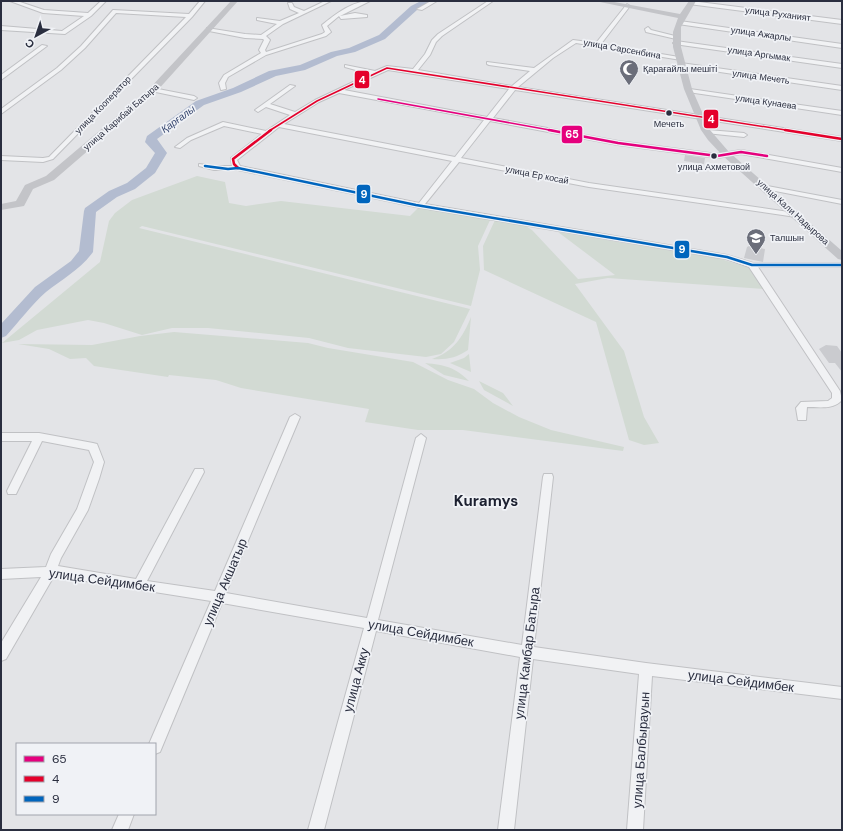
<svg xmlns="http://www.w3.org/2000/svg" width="843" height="831" viewBox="0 0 843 831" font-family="'DM Sans',sans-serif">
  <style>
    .green { fill: #d2dad3 }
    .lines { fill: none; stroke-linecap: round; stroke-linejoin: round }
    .river { fill: #b3bcd0; fill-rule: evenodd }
    .building { fill: #cacbcf }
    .street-casing { stroke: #c0c1c4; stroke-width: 2 }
    .street { fill: #f1f2f4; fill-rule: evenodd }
    .secondary { fill: #c3c4c8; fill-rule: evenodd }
    .bus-1-far1-casing { stroke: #f0f2f6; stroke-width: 3 }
    .bus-1-casing { stroke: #f0f2f6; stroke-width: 5 }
    .bus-2-far1-casing { stroke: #f0f2f6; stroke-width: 3 }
    .bus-2-casing { stroke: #f0f2f6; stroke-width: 5 }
    .bus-3-casing { stroke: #f0f2f6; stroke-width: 5 }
    .bus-1-far1 { stroke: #e5007d; stroke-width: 1.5 }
    .bus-1 { stroke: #e5007d; stroke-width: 2.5 }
    .bus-2-far1 { stroke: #e4002b; stroke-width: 1.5 }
    .bus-2 { stroke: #e4002b; stroke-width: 2.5 }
    .bus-3 { stroke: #0065bd; stroke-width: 2.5 }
    .bus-dot { fill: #2a2e3f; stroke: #f0f2f6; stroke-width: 1.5 }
    .labels { text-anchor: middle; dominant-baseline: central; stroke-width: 3.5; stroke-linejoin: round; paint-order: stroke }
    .far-street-label { font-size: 9px; fill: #2a2e3f; stroke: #f0f2f6 }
    .far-poi-label { font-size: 9px; fill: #2a2e3f; stroke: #f0f2f6; text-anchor: start }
    .far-bus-label { font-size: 9px; fill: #2a2e3f; stroke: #f0f2f6 }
    .far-water-label { font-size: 10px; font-style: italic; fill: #374770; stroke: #f0f2f6 }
    .near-street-label { font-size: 13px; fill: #2a2e3f; stroke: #f0f2f6 }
    .district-label { font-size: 15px; font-weight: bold; fill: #1c2030; stroke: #f0f2f6 }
    .line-badge { stroke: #f0f2f6; stroke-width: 1.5 }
    .badge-label { font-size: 11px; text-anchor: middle; font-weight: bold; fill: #fff }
  </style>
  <rect width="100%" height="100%" fill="#e3e4e7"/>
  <!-- green -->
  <g class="green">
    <polygon points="197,176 225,182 229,203 246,206 281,201 410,216 418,208 429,208 491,218 478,246 480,270 471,306 142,226 139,228 470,309 454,342 441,354 426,357 348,348 309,338 208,328 172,328 142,335 104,323 88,320 37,330 19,340 2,343 100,262 109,221 115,213 132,200"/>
    <polygon points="495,220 526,226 532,230 578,279 615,275 558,232 721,259 749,268 764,289 608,278 575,284 624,351 644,417 659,443 644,445 629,440 596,322 484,270 483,246"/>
    <path d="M471,317L468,350C456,358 446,360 432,359C453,352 463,337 471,317Z"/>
    <polygon points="174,332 308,343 328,348 413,362 448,380 474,389 493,403 519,417 551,430 624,447 623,451 463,430 418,430 365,422 369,409 241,388 216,380 169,375 168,377 94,366 86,358 70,359 49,349 18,344 92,345 140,336"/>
    <polygon points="469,354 471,372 450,363 464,358"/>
    <path d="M425,363C446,365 454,367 469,381L444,375Z"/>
    <polygon points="479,381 503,393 513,406 484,390"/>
  </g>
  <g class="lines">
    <!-- river -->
    <path class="river" d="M421,1H432L417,10L385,39L355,52L337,56L305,70L276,76L241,92L204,105L157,139L167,153L155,173L135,189L117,197L96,212L93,252C80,270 62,279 46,292C31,305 19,322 6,336L1,338V324L35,287L71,261L79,251L84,211L85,208L109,191L127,183L146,168L155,153L145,142L147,136L196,101L233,88L269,71L300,65L331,52L349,48L379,35L411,6Z"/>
  </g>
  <!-- building -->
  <g class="building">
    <polygon points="685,155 705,158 704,164 684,161"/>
    <polygon points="749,246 765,249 763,262 744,258 747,247"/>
    <polygon points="826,345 837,346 842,353 842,372 835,363 829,363 819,349"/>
  </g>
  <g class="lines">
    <!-- street casing -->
    <g class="street-casing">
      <g id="street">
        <polygon points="10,1 17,1 44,10 88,13 101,1 106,1 91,16 65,34 1,30 1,26 62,31 84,16 43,13"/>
        <polygon points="200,1 205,1 192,17 53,159 43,162 1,160 1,156 43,158 49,157 186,17 116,13 85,48 61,70 1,114 1,109 57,68 81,46 113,10 189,14"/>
        <path d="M325,1H331L283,24L266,36L270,40L265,50L266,52L322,34L325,32L322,25C336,14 352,1 370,1L340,16L355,13L367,15V17L341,19L339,16L327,26L331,32L326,36L266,55L228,77L225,83L226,89L221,90L219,83L224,75L261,53L259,50L264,40L263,39L245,38L209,31L207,30V28L245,34L261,35L277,24L257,20V18L280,21L299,13L290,9L288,3H292L294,7L304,11Z"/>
        <polygon points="431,1 437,1 422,10 417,9"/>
        <path d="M488,1H493L442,36L436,42L430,55L418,70L512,86L530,71L489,65L487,64V62L534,68L573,40L596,43L627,4L630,6L601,44L679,57L681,58V60L576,43L553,58L518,87L842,137V141L515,90L493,118L618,141L717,154L741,150L842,168V172L741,154L717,158L618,145L490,121L461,158L589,183L796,213L800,215L796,217L589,187L459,162L425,204L727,255L753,263H842V267H758L840,391L842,400C834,410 818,407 807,407L806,420H798L796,408L801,402L828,401L832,398V393L749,267L726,259L416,207L238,170H214L199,166V164L214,166H232L231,158L262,134L224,126L191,140L180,148L175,147L187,138L223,122L266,131L290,115L266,107L258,112L255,110L290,85L295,86L270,104L295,112L315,100L370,74L345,67V65L375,71L387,66L413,69L425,54L432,40L438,34ZM388,70L509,89L487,117L344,90ZM339,93L484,120L455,157L284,124L319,102ZM279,127L452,161L419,203L240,166L237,160Z"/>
        <polygon points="691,1 842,20 842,24 689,4"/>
        <polygon points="680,21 842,44 842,48 678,24 678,22"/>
        <polygon points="648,27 651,30 679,37 676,39 646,32 645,29"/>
        <polygon points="676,41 842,64 842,68 674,44 673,43"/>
        <polygon points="42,45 47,46 1,80 1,75"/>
        <polygon points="681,63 842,86 842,90 679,66 678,65"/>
        <polygon points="153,88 194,96 197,98 194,100 151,91 150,90"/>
        <polygon points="690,89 842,111 842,115 688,92 687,91"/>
        <polygon points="708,130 744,133 747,135 744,137 706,133 706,131"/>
        <polygon points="762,185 842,200 842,204 765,189 761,187"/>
        <polygon points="295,414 300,417 226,593 367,618 416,438 421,434 426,438 378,620 522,645 543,477 544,474 552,474 553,477 534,647 646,663 842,687 842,699 652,676 643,830 627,830 639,674 533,659 514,830 498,830 520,657 376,631 324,830 308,830 364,628 222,603 160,752 155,754 155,744 149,744 211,601 54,576 6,659 1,661 1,643 41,577 1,579 1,569 46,567 51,554 77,509 94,462 89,450 42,441 16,494 8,494 7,491 32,441 1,441 1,433 39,433 93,443 97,444 104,462 99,479 88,510 61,558 58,566 136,579 195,469 203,469 204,472 147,581 215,591 290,417"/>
        <polygon points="119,814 134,814 128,830 112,830"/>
      </g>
    </g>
    <!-- street -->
    <use href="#street" class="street"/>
    <!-- secondary -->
    <g class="secondary">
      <polygon points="231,1 238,1 156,92 54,180 33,189 24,206 1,210 1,204 16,201 25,185 46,176 150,88"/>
      <polygon points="595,1 609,1 680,14 689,1 696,1 681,27 681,47 692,89 710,130 729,152 842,251 842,260 838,259 723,156 708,140 701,130 684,89 673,47 673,32 678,18"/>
    </g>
    <!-- bus-1-far1 casing -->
    <g class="bus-1-far1-casing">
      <polyline id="bus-1-far1" points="378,99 555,131"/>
    </g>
    <!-- bus-1 casing -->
    <g class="bus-1-casing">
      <polyline id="bus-1" points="549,130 618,143 717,156 741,152 767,156"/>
    </g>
    <!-- bus-2-far1 casing -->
    <g class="bus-2-far1-casing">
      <polyline id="bus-2-far1" points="269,131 317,101 387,68 792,131"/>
    </g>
    <!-- bus-2 casing -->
    <g class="bus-2-casing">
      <g id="bus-2">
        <polyline points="785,130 842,139"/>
        <polyline points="238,168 234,164 233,159 271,130"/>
      </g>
    </g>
    <!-- bus-3 casing -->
    <g class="bus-3-casing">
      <polyline id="bus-3" points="205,166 228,169 238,168 416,205 727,257 752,265 842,265"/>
    </g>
    <!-- bus-1-far1 -->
    <use href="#bus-1-far1" class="bus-1-far1"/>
    <!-- bus-1 -->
    <use href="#bus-1" class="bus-1"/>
    <!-- bus-2-far1 -->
    <use href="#bus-2-far1" class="bus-2-far1"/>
    <!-- bus-2 -->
    <use href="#bus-2" class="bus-2"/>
    <!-- bus-3 -->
    <use href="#bus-3" class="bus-3"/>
  </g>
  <!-- icons -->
  <defs>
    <g id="mosque-pin" transform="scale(1)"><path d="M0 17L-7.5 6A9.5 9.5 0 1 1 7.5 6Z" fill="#6b6e7a" stroke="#f0f2f6"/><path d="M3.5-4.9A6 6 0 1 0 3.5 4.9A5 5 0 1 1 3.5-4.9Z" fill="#fff"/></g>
    <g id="school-pin" transform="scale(1)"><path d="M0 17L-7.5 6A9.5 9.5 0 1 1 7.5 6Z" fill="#6b6e7a" stroke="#f0f2f6"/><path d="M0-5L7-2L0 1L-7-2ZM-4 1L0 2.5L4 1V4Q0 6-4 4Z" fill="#fff"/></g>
  </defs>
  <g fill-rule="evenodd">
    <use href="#mosque-pin" x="629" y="69"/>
    <use href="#school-pin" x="756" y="238"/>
  </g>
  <!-- markers -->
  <g class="bus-dot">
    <circle cx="669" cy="113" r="3.5"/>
    <circle cx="714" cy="156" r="3.5"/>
  </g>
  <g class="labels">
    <!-- far-street labels -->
    <g class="far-street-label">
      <text transform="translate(778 14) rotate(7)">улица Руханият</text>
      <text transform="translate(761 34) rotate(8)">улица Ажарлы</text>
      <text transform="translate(622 49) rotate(10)">улица Сарсенбина</text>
      <text transform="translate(759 54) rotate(8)">улица Аргымак</text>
      <text transform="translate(761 77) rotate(8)">улица Мечеть</text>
      <text transform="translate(766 102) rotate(8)">улица Кунаева</text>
      <text transform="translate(103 105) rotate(-46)">улица Кооператор</text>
      <text transform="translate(121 117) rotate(-41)">улица Карибай Батыра</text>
      <text transform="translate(537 175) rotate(11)">улица Ер косай</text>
      <text transform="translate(793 212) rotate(42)">улица Кали Надырова</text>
    </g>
    <!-- far-poi labels -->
    <g class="far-poi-label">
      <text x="643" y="69">Қарағайлы мешіті</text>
      <text x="770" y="238">Талшын</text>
    </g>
    <!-- far-bus labels -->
    <g class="far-bus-label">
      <text x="669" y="124">Мечеть</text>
      <text x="714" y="167">улица Ахметовой</text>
    </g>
    <!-- far-water labels -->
    <g class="far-water-label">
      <text transform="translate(178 119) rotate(-36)">Қарғалы</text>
    </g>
    <!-- near-street labels -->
    <g class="near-street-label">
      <text transform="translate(102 580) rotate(8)">улица Сейдимбек</text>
      <text transform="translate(225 582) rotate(-67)">улица Акшатыр</text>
      <text transform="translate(421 633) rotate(10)">улица Сейдимбек</text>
      <text transform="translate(527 653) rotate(-83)">улица Камбар Батыра</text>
      <text transform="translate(356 680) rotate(-75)">улица Акку</text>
      <text transform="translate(741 681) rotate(7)">улица Сейдимбек</text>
      <text transform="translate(641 750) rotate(-86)">улица Балбырауын</text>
    </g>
    <!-- district labels -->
    <g class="district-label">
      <text x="486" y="501">Kuramys</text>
    </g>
  </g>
  <g class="line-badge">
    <rect x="354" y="70" width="16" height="19" rx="4" fill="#e4002b"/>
    <rect x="703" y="109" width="16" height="20" rx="4" fill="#e4002b"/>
    <rect x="561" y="125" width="22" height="19" rx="4" fill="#e5007d"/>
    <rect x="356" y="184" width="15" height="20" rx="4" fill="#0065bd"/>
    <rect x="674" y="240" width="16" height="19" rx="4" fill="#0065bd"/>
  </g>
  <g class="badge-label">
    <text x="362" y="84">4</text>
    <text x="711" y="123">4</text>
    <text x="572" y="138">65</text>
    <text x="364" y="198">9</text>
    <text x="682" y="253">9</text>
  </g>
  <!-- border -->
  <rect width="843" height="831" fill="none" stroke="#2a2e3f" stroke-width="4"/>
  <!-- legend -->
  <rect x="16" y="743" width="140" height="72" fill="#f0f2f6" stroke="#a1a4ad"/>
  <rect x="24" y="756" width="20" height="6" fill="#e5007d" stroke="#a1a4ad"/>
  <text x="52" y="763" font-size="12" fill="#2a2e3f">65</text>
  <rect x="24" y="776" width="20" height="6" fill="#e4002b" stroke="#a1a4ad"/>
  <text x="52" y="783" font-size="12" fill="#2a2e3f">4</text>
  <rect x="24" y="796" width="20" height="6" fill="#0065bd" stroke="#a1a4ad"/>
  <text x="52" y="803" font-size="12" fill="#2a2e3f">9</text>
  <!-- north arrow -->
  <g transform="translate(36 36) rotate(220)" stroke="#f0f2f6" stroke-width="3" paint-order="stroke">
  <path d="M0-3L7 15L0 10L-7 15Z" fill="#2a2e3f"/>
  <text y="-6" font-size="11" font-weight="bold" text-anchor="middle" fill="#2a2e3f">С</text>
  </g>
</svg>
